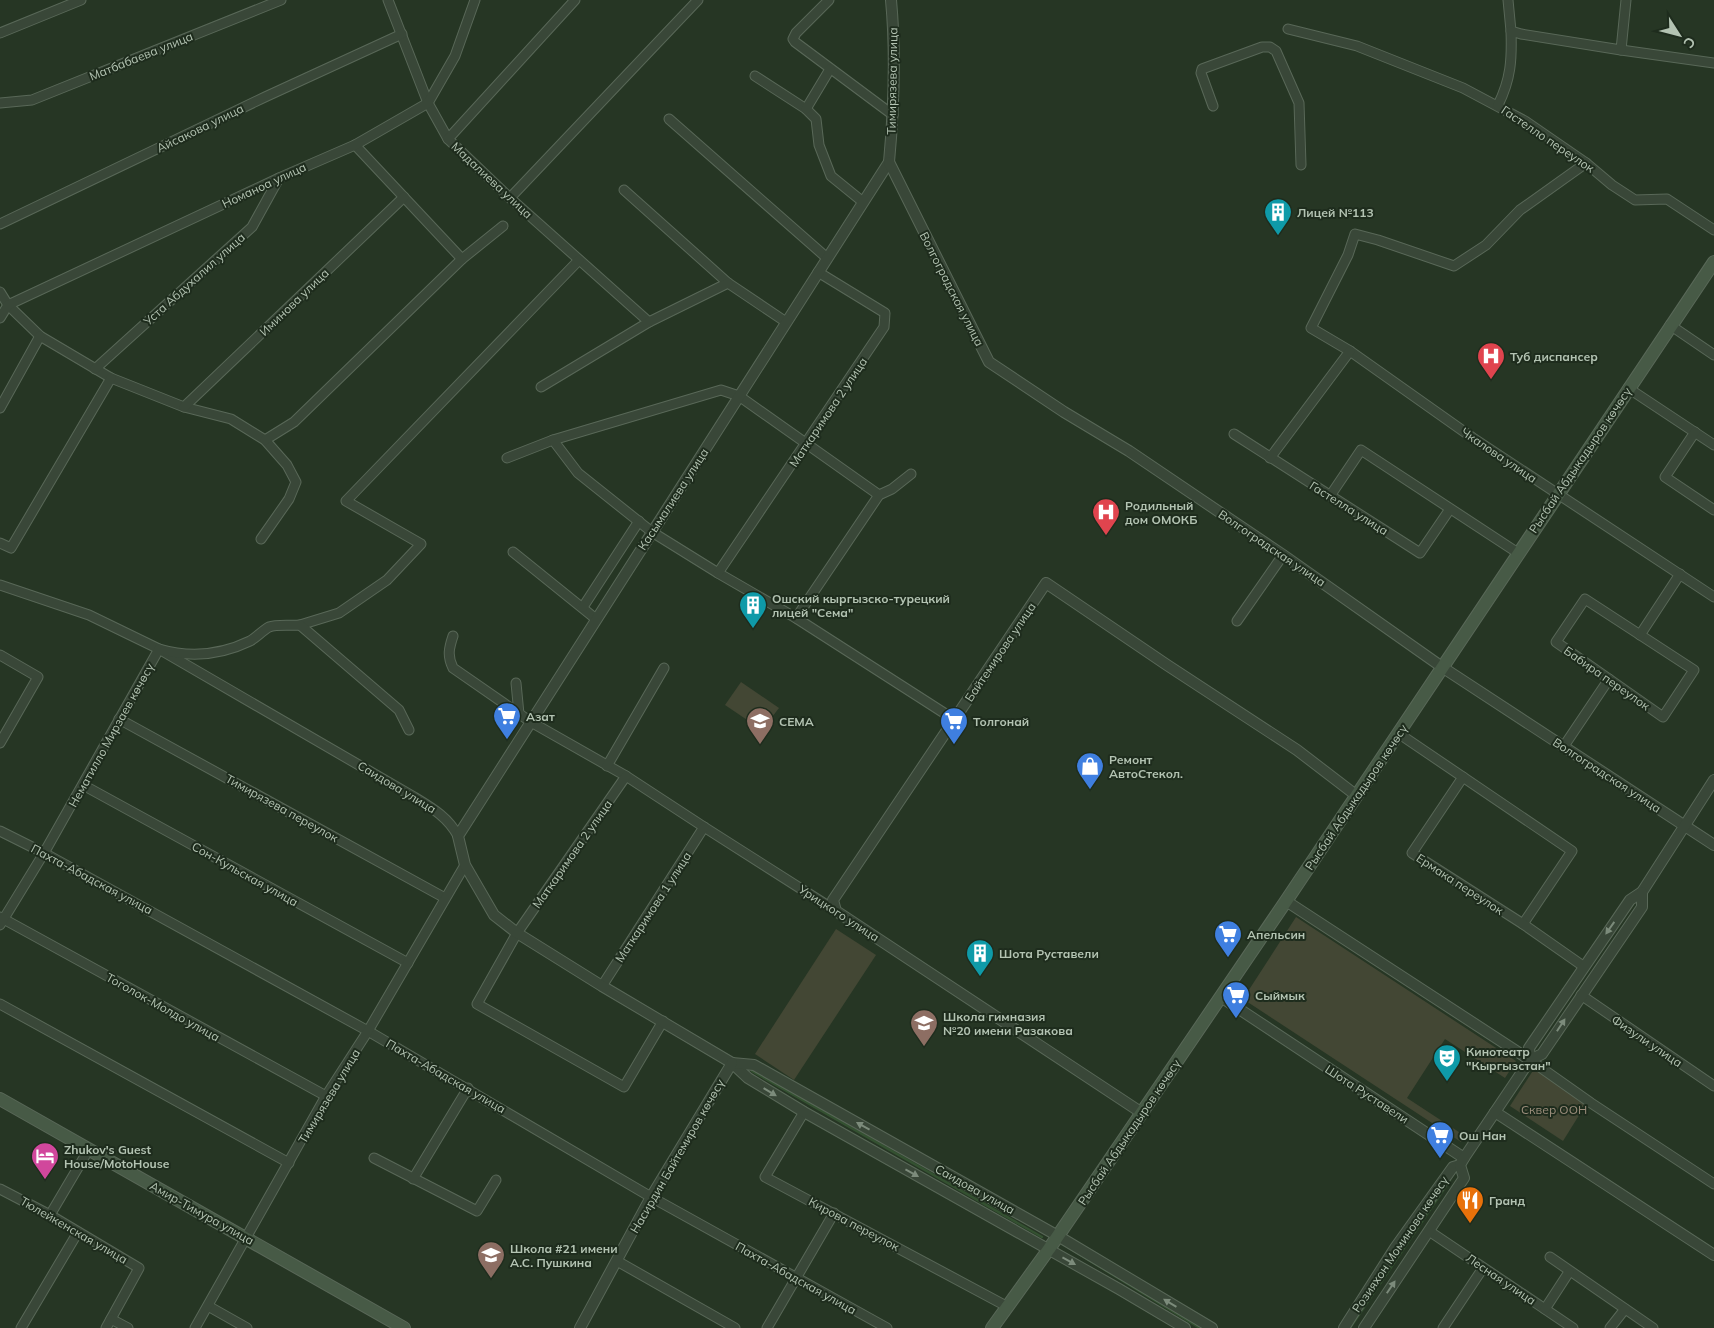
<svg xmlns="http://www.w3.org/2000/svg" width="1714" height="1328" viewBox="0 0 1714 1328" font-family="Mulish,sans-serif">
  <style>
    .green { fill: #434734 }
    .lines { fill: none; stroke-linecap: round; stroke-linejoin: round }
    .stream { stroke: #345131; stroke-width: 2.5 }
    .minor-casing { stroke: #596858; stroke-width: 11 }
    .tertiary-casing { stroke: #596858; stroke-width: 12 }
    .secondary-casing { stroke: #596858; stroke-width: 14 }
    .minor { stroke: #394738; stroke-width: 9 }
    .tertiary { stroke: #394738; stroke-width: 10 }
    .secondary { stroke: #475a46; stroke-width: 12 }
    .oneway { fill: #7c8b7b }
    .labels { text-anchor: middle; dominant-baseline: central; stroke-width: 4; stroke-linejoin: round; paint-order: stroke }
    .street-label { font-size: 12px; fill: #b3c3b2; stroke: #1e2c1d }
    .poi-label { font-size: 12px; font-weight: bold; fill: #b3c3b2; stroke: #1e2c1d; text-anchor: start }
    .park-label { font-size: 12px; fill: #9c8e7c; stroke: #1e2c1d }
  </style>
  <rect width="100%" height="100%" fill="#263624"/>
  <!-- green -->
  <g class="green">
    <polygon points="741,682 779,708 762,730 725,705"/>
    <polygon points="1296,917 1516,1061 1505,1078 1445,1039 1407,1098 1465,1136 1461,1142 1243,999"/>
    <polygon points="836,929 876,955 794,1080 755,1054"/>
    <polygon points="1534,1069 1586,1104 1563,1141 1510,1106"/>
  </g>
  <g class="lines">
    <!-- stream -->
    <g class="stream">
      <polyline points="752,1071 1042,1237"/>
      <polyline points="1069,1248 1200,1328"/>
      <polyline points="1350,1328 1450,1180"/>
    </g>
    <!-- minor casing -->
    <g class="minor-casing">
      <g id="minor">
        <polyline points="388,0 428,103 448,139 510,198 649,322"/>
        <polyline points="829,0 796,33 793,39 795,42 893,115"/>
        <polyline points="1508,0 1511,31"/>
        <polyline points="1288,29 1357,46 1463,88 1525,121 1586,163 1612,185 1635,200 1667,199 1714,230"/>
        <polyline points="0,33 81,0"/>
        <polyline points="1621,50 1714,63"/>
        <polyline points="755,76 806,109 816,119 819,145 831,176 863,202"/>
        <polyline points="0,103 32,100 281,0"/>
        <path d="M1498,105C1511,79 1512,59 1511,31L1521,34L1621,50L1626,0"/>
        <polyline points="1213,106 1201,73 1202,69 1262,47 1270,47 1276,51 1299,103 1301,165"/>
        <polyline points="806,109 830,69"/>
        <polyline points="669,119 827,258"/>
        <polyline points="448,139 575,0"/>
        <polyline points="355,145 462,259"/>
        <polyline points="1586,163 1520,210 1486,245 1454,266 1378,240 1355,234 1348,255 1311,328 1350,351 1473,438 1714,597"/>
        <polyline points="624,190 728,283 786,322"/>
        <polyline points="510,198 698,0"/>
        <polyline points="0,224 265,97 402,34"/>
        <polyline points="0,292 8,305 40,336 111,378 184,407 231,419 265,440 287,465 296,482 289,499 261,539"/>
        <polyline points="0,318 8,305 279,178 355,145 428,103 455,56 475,0"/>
        <polyline points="1670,325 1714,355"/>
        <polyline points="95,369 252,227 279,178"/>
        <polyline points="541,387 649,322 728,283"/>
        <polyline points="1628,388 1714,445"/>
        <polyline points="184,407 404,197"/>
        <polyline points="0,408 40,336"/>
        <polyline points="1695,432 1665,477 1714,510"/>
        <polyline points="1234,434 1420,553 1450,509"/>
        <polyline points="265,440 294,422 462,259 503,226"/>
        <polyline points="507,458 553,440"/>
        <polyline points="1270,458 1350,351"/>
        <polyline points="879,495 739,396 721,390 553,440 578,473 652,532 718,573 796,618 955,720"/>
        <polyline points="1330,496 1361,450 1518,553"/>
        <polyline points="0,543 11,548 111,378"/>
        <polyline points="513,552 596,619"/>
        <polyline points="718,573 884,327 885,313 818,272"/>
        <path d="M0,585L89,615L159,649L414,797C432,808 448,817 458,836"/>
        <polygon points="1585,599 1694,670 1663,717 1556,642"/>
        <polyline points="583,607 639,521"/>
        <polyline points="796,618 879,495 892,489 911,474"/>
        <polyline points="1237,621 1283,555"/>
        <polyline points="300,625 339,613 387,580 421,544 346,501 579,260"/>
        <polyline points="1640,635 1680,574"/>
        <path d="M453,636C449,648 447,656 453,668L531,722L626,776L704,827L836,911"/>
        <polyline points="0,655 38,677 0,743"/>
        <polyline points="516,683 519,714"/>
        <polyline points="119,719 445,898"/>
        <polyline points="1398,733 1572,851 1523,924"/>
        <polyline points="1564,746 1609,679"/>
        <polyline points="607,766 664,668"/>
        <polyline points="626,776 517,933 477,1004 624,1087 663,1021"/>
        <polyline points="1463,777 1412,853 1523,924 1583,966"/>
        <polyline points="83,785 408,963"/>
        <polyline points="0,831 44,853 368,1031 651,1197 887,1328"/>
        <polyline points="0,917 326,1096"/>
        <path d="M0,925L44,853L159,649C190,658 221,655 250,641C257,637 262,631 269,627C277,624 291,626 300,625L399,710L409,730"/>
        <polyline points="602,986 704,827"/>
        <polyline points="1581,995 1714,1086"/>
        <polyline points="0,1004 289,1163"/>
        <polyline points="1530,1060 1591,1103 1714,1184"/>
        <polyline points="804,1112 765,1177 1008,1307"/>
        <polyline points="374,1158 477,1211 496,1180"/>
        <polyline points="413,1179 468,1088"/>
        <polyline points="0,1189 50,1215 139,1268 106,1328"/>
        <polyline points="50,1215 89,1149"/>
        <polyline points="1429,1231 1573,1328"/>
        <polyline points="1550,1257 1653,1328"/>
        <polyline points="617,1261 735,1328"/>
        <polyline points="208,1306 247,1328"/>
        <polyline points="1545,1309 1569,1272"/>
        <polyline points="111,1319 128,1328"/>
        <polyline points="21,1328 78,1232"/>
        <polyline points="195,1328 326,1096 368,1031 465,865"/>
        <polyline points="767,1328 834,1213"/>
        <polyline points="1443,1328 1483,1268"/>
        <polyline points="1610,1328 1625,1309"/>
      </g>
    </g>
    <!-- tertiary casing -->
    <g class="tertiary-casing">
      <g id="tertiary">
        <path d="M891,0C896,54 894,108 889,162L458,836L465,865L494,915L517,933L602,986L732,1063L748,1078L804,1112L1119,1289L1185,1328"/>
        <polyline points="889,162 989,362 1064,412 1129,451 1283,555 1442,667 1714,845"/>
        <polyline points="1286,901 1530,1060"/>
        <polyline points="1221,997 1464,1158"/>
        <polyline points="1530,1060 1529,1048 1630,900 1642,892 1714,780"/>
        <polyline points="732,1063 754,1065 1058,1236 1212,1328"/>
        <polyline points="1495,1112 1714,1255"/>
        <polyline points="1142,1113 836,911 833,900 1046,583 1167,665 1297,750 1357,796"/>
        <polyline points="580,1328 651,1197 732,1063"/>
        <polyline points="1344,1328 1395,1248 1453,1167 1460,1165"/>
        <polyline points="1364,1328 1464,1178 1460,1165 1464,1158 1530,1060 1542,1054 1642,907 1642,892"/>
      </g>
    </g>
    <!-- secondary casing -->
    <g class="secondary-casing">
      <g id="secondary">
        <polyline points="0,1099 404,1328"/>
        <polyline points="992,1328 1049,1249 1286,901 1714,262"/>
      </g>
    </g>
    <!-- minor -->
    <use href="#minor" class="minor"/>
    <!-- tertiary -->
    <use href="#tertiary" class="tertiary"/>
    <!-- secondary -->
    <use href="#secondary" class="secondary"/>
  </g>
  <!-- one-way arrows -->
  <defs><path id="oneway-solid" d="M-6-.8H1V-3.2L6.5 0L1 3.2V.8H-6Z" transform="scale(1.25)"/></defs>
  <g class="oneway">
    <use href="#oneway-solid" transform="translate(1610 928) rotate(125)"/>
    <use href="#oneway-solid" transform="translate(1561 1025) rotate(-57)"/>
    <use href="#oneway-solid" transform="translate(770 1092) rotate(31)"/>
    <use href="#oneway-solid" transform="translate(863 1126) rotate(-151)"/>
    <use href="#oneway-solid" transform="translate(912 1173) rotate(29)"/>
    <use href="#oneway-solid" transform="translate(1069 1261) rotate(29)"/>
    <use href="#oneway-solid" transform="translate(1391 1287) rotate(-56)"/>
    <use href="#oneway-solid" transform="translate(1170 1303) rotate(-149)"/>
  </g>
  <!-- icons -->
  <defs>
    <g id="building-pin" transform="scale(1.4375)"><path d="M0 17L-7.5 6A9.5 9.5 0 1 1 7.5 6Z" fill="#0f9aa8" stroke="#1e2c1d"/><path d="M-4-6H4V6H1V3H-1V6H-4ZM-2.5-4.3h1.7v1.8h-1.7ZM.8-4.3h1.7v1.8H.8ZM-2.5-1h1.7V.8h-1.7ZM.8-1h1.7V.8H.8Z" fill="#fff"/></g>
    <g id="hospital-pin" transform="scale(1.4375)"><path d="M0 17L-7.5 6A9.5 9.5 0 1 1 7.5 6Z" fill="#e0444e" stroke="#1e2c1d"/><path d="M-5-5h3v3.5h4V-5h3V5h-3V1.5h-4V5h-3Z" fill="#fff"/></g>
    <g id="supermarket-pin" transform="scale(1.4375)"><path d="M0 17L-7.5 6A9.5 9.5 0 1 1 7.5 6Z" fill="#3f7fe0" stroke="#1e2c1d"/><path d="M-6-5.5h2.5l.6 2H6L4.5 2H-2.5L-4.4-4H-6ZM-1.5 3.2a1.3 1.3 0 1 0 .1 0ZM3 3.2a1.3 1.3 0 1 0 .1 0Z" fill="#fff"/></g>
    <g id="school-pin" transform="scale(1.4375)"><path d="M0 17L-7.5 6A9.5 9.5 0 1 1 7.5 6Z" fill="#8d6e63" stroke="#1e2c1d"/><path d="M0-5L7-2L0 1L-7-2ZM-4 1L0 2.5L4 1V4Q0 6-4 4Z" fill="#fff"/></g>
    <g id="shop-pin" transform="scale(1.4375)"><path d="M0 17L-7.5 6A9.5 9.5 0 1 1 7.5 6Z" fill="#3f7fe0" stroke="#1e2c1d"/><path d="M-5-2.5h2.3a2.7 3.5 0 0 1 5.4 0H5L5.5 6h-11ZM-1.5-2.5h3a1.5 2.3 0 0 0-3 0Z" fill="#fff"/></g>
    <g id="theatre-pin" transform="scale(1.4375)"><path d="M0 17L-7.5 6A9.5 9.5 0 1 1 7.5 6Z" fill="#0f9aa8" stroke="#1e2c1d"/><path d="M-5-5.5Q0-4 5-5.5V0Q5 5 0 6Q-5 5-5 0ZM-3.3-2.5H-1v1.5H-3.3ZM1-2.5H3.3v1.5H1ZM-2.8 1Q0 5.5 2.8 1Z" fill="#fff"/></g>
    <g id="hotel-pin" transform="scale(1.4375)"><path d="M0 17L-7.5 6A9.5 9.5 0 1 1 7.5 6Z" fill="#d1479c" stroke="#1e2c1d"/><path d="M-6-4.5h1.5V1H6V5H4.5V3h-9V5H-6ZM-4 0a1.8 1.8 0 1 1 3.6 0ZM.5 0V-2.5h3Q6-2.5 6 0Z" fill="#fff"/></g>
    <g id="restaurant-pin" transform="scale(1.4375)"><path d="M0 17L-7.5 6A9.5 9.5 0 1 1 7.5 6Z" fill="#e8710a" stroke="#1e2c1d"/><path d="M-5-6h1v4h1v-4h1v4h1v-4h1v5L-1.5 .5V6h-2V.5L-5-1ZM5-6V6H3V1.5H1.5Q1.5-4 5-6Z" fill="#fff"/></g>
  </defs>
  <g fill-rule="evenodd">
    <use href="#building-pin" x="1278" y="212"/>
    <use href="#hospital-pin" x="1491" y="356"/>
    <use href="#hospital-pin" x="1106" y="512"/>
    <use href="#building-pin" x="753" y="605"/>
    <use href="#supermarket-pin" x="507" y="716"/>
    <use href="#school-pin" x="760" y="721"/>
    <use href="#supermarket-pin" x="954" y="721"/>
    <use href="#shop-pin" x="1090" y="766"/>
    <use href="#supermarket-pin" x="1228" y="934"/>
    <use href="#building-pin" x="980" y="953"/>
    <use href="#supermarket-pin" x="1236" y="995"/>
    <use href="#school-pin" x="924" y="1023"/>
    <use href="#theatre-pin" x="1447" y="1058"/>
    <use href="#supermarket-pin" x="1440" y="1135"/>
    <use href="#hotel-pin" x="45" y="1156"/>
    <use href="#restaurant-pin" x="1470" y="1200"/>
    <use href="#school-pin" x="491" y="1255"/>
  </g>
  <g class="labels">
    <!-- street labels -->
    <g class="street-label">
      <text transform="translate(141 56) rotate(-22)">Матбабаева улица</text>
      <text transform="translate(892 81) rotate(-89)">Тимирязева улица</text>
      <text transform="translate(200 128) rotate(-26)">Айсакова улица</text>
      <text transform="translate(1548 139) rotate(34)">Гастелло переулок</text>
      <text transform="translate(492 180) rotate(43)">Мадалиева улица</text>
      <text transform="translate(264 185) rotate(-25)">Номаноа улица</text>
      <text transform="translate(194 279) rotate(-42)">Уста Абдухалил улица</text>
      <text transform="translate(952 289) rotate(63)">Волгоградская улица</text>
      <text transform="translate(294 302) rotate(-44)">Иминова улица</text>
      <text transform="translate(828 412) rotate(-56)">Маткаримова 2 улица</text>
      <text transform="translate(1499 455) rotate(34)">Чкалова улица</text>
      <text transform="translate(1580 460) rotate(-56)">Рысбай Абдыкадыров көчөсү</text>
      <text transform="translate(673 499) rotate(-57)">Касымалиева улица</text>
      <text transform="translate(1349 508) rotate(32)">Гастелла улица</text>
      <text transform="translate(1272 548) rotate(34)">Волгоградская улица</text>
      <text transform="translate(1000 652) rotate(-56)">Байтемирова улица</text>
      <text transform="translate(1607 678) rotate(35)">Бабира переулок</text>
      <text transform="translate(111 735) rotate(-61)">Нематилло Мирзаев көчөсү</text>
      <text transform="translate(1607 775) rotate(33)">Волгоградская улица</text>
      <text transform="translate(397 787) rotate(31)">Саидова улица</text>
      <text transform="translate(1356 797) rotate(-56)">Рысбай Абдыкадыров көчөсү</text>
      <text transform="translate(282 808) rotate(29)">Тимирязева переулок</text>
      <text transform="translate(572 854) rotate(-55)">Маткаримова 2 улица</text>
      <text transform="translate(245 874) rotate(29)">Сон-Кульская улица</text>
      <text transform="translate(92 879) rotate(28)">Пахта-Абадская улица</text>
      <text transform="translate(1460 884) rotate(33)">Ермака переулок</text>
      <text transform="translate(653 907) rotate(-57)">Маткаримова 1 улица</text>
      <text transform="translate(839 913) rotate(33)">Урицкого улица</text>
      <text transform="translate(163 1007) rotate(29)">Тоголок-Молдо улица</text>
      <text transform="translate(1647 1041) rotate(34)">Физули улица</text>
      <text transform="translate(446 1076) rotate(30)">Пахта-Абадская улица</text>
      <text transform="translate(1367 1094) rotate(33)">Шота Руставели</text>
      <text transform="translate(329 1096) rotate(-59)">Тимирязева улица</text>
      <text transform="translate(1129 1132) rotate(-56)">Рысбай Абдыкадыров көчөсү</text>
      <text transform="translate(677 1156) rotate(-60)">Насирдин Байтемиров көчөсү</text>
      <text transform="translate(975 1189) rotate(29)">Саидова улица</text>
      <text transform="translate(202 1213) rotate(29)">Амир-Тимура улица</text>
      <text transform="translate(854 1224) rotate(28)">Кирова переулок</text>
      <text transform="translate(74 1230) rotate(30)">Тюлейкенская улица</text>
      <text transform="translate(1400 1244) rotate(-56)">Розияхон Моминова көчөсү</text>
      <text transform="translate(796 1278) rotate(29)">Пахта-Абадская улица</text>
      <text transform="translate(1501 1279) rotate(34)">Лесная улица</text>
    </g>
    <!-- poi labels -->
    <g class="poi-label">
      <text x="1297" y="212">Лицей №113</text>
      <text x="1510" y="356">Туб диспансер</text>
      <text x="1125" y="505">Родильный<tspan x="1125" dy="14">дом ОМОКБ</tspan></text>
      <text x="772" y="598">Ошский кыргызско-турецкий<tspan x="772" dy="14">лицей "Сема"</tspan></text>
      <text x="526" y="716">Азат</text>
      <text x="779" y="721">СЕМА</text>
      <text x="973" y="721">Толгонай</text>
      <text x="1109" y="759">Ремонт<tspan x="1109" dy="14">АвтоСтекол.</tspan></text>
      <text x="1247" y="934">Апельсин</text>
      <text x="999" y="953">Шота Руставели</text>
      <text x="1255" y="995">Сыймык</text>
      <text x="943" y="1016">Школа гимназия<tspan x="943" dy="14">№20 имени Разакова</tspan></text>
      <text x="1466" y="1051">Кинотеатр<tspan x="1466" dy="14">"Кыргызстан"</tspan></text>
      <text x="1459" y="1135">Ош Нан</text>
      <text x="64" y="1149">Zhukov's Guest<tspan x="64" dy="14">House/MotoHouse</tspan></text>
      <text x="1489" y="1200">Гранд</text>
      <text x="510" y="1248">Школа #21 имени<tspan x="510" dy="14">А.С. Пушкина</tspan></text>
    </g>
    <!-- park labels -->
    <g class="park-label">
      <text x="1554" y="1109">Сквер ООН</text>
    </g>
  </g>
  <!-- north arrow -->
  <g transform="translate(1679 35) rotate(126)" stroke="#1e2c1d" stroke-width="4" paint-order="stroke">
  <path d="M0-4L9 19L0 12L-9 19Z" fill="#b3c3b2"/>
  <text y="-8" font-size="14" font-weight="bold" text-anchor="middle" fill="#b3c3b2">С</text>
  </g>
</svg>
